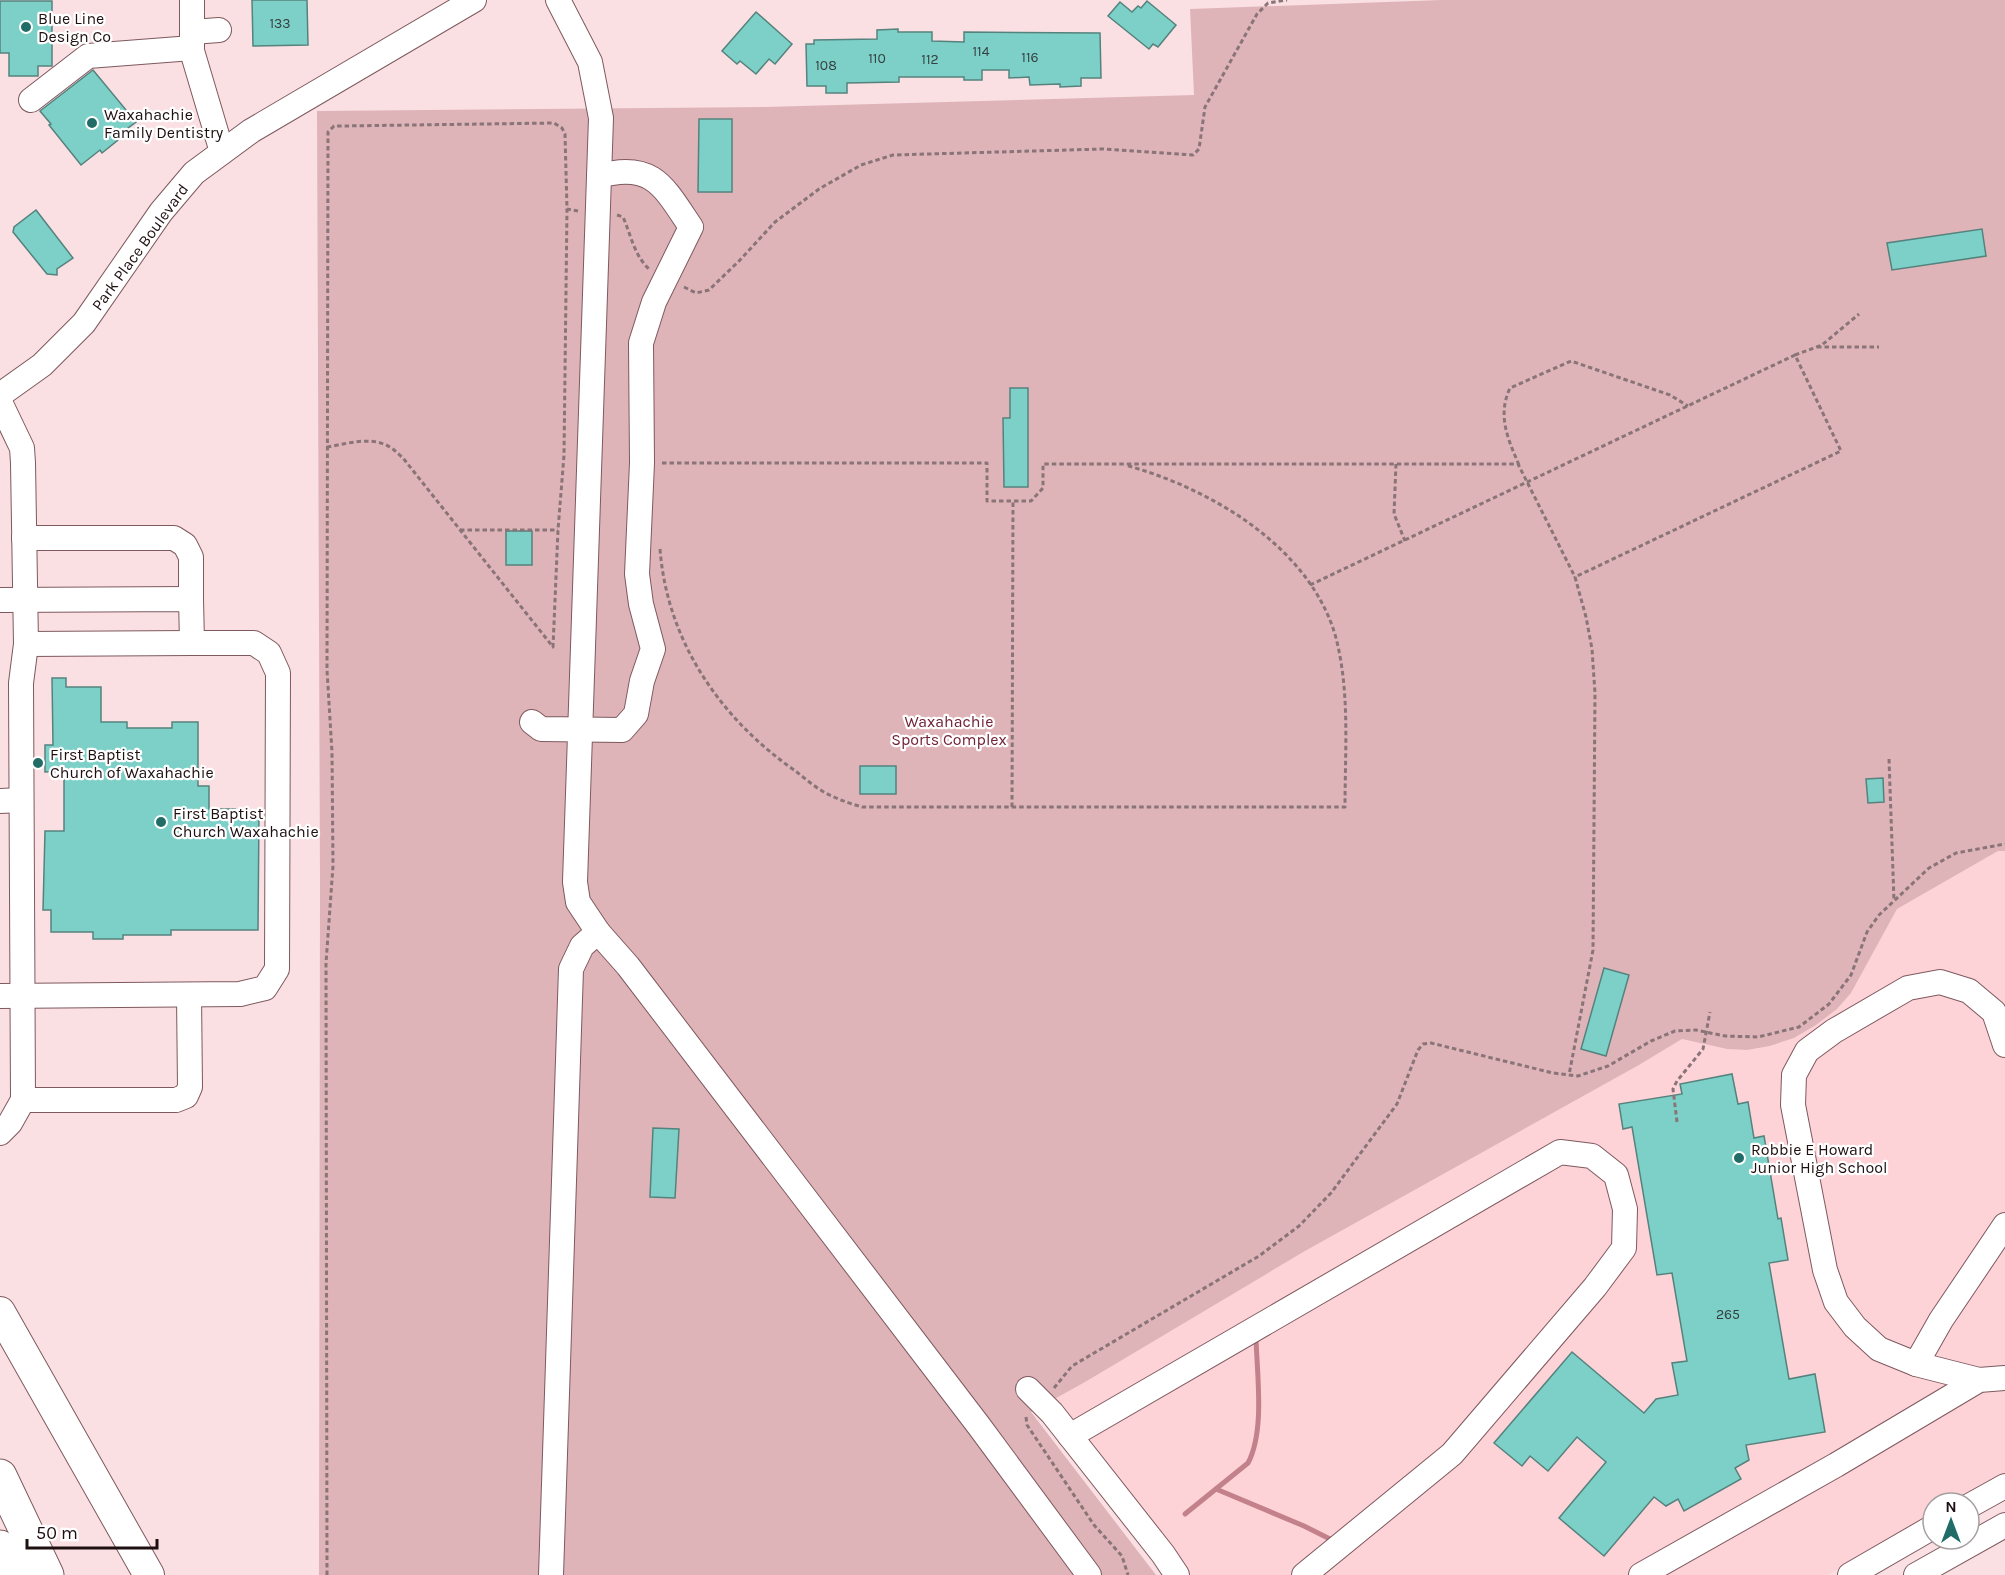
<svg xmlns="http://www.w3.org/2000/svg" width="2005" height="1575" viewBox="0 0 2005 1575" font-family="Karla,sans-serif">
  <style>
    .built { fill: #fdd3d8 }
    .green { fill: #dfb4b9 }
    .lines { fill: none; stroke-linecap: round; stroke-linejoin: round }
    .stream { stroke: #c3818b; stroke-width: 5 }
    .building { fill: #7cd0c8; stroke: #55827d; stroke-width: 1.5 }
    .minor-casing { stroke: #7e595e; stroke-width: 26 }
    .major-casing { stroke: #7e595e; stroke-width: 32 }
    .highway-casing { stroke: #7e595e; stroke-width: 35 }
    .path { stroke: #897477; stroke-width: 3; stroke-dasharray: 4.5 3; stroke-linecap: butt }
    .minor { stroke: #fff; stroke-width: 24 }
    .major { stroke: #fff; stroke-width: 30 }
    .highway { stroke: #fff; stroke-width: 33 }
    .poi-dot { fill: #226c67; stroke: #fff; stroke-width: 2 }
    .labels { text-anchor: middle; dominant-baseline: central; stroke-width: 4.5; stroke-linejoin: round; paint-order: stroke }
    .number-label { font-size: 14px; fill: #363f3f }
    .poi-label { font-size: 16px; fill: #1e0f11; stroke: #fff; text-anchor: start }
    .street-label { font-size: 16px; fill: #1e0f11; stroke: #fff }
    .park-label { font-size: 16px; fill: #732336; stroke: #fff }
  </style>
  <rect width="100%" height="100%" fill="#fbe0e3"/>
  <!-- built -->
  <polygon class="built" points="1998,851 2005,851 2005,1474 1954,1503 1933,1503 1933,1515 1828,1575 1189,1575 1054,1399 1305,1251 1639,1065 1682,1039 1727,1049 1747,1050 1771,1046 1794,1038 1816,1025 1837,1009 1851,993 1897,909"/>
  <!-- green -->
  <polygon class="green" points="1441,0 2005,0 2005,851 1998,851 1897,909 1851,993 1837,1009 1816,1025 1794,1038 1770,1046 1747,1050 1727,1049 1682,1039 1639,1065 1305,1251 1085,1382 1031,1412 1156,1575 319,1575 320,883 317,111 765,107 1194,95 1190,9"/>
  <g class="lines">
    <!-- stream -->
    <g class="stream">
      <polyline points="1216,1489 1304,1526 1330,1539"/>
      <path d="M1185,1514L1248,1463C1265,1431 1257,1375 1256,1338"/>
    </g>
  </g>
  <!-- building -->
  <g class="building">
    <polygon points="252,0 307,0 308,45 253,46"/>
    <polygon points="0,1 52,1 52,66 38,66 38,76 9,76 9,53 0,53"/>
    <polygon points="1147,1 1176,25 1158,47 1153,44 1149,49 1108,16 1120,2 1132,12 1138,6 1141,8"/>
    <polygon points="756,12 792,44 775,64 769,59 756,74 740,61 737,64 722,51"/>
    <polygon points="898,29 898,32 932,32 932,41 964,42 964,32 1100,33 1101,78 1081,78 1081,86 1060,87 1060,84 1030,85 1029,77 1009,78 1009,70 982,70 982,80 964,80 964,77 899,77 899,82 847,83 847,93 826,93 826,86 807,86 806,44 814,44 814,40 877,39 877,30"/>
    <polygon points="93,70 136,122 116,137 118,140 102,153 100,150 81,165 49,125 51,124 40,111"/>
    <polygon points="699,119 732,119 732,192 698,192"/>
    <polygon points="36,210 73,258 57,269 57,275 47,274 13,232 14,227"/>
    <polygon points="1982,229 1986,256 1892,270 1887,243"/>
    <polygon points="1010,388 1028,388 1028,487 1004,487 1003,418 1010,418"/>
    <rect x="506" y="531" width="26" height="34"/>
    <polygon points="52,678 66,678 66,687 101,687 101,722 127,722 127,728 172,728 172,722 198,722 198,786 209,786 209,809 235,809 235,812 259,812 258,930 171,930 171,935 123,935 123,939 93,939 93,932 51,932 51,910 43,910 45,831 64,831 64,771 45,772 45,745 53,745"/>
    <rect x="860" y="766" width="36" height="28"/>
    <polygon points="1883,778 1884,802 1868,803 1866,779"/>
    <polygon points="1604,968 1629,975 1606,1056 1581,1049"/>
    <polygon points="1732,1074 1738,1104 1748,1102 1754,1138 1764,1136 1778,1219 1781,1218 1788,1260 1769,1263 1789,1379 1815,1374 1825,1432 1746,1445 1749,1460 1735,1468 1741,1479 1684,1511 1678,1499 1666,1506 1654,1497 1604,1556 1559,1518 1606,1462 1577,1437 1548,1471 1530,1456 1522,1466 1494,1443 1572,1352 1644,1413 1656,1399 1678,1395 1672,1363 1687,1361 1672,1273 1657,1275 1632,1127 1623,1129 1619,1104 1682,1094 1680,1084"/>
    <polygon points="653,1128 679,1129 675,1198 650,1197"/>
  </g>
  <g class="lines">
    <!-- minor casing -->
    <g class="minor-casing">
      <g id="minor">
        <polyline points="192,0 192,51 222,152"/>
        <polyline points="192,32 219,30"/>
        <polyline points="31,100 88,56 192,48"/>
        <polyline points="0,395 42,365 84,323 161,212 194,173 251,131 474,0"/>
        <polyline points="0,402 22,448 23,463 26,644 21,683 23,1100 10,1123 0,1133"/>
        <polyline points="24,538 174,538 185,545 191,557 191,599"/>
        <polyline points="0,600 191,599 192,643 254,643 269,653 278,673 277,969 265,988 240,994 0,996"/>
        <polyline points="26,644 192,643"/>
        <path d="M532,722L541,729L622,730L636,714L642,681L653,649L641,604L637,574L642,463L641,343L654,302L691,227C664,187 653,161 599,176"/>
        <polyline points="0,801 21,800"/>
        <polyline points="598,932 628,966 979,1426 1089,1575"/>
        <polyline points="23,1100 176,1100 186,1096 190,1087 189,995"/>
        <polyline points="1916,1364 1941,1320 2005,1225"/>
        <polyline points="1979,1380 1916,1364 1879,1349 1855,1327 1836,1302 1825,1270 1793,1105 1794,1075 1807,1051 1834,1031 1908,988 1940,982 1969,991 1994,1012 2005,1045"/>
        <polyline points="1028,1389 1052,1413 1163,1554 1177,1575"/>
        <polyline points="1070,1436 1560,1152 1592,1156 1616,1175 1625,1209 1624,1248 1595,1287 1452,1454 1304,1575"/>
        <polyline points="1969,1506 2005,1486"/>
        <polyline points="551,1575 571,969 582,946 598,932 578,902 575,882 601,118 590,62 558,0"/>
        <polyline points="1641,1575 1836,1465 1979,1380 2005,1378"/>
        <polyline points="1850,1575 1933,1527"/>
        <polyline points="1916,1575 2005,1525"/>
      </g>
    </g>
    <!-- major casing -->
    <g class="major-casing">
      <polyline id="major" points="0,1312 149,1575"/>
    </g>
    <!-- highway casing -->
    <g class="highway-casing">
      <g id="highway">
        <polyline points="0,1476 47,1575"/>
        <polyline points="0,1547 16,1575"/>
      </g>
    </g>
    <!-- path -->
    <g class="path">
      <path d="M617,215L623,217C631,235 634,255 649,269"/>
      <polyline points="684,287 696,293 709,290 739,261 775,222 819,189 861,165 893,155 1103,149 1193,155 1199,149 1205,107 1257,14 1268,3 1287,0"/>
      <polyline points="1817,347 1879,347"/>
      <polyline points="1795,355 1822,345 1859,314"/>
      <path d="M327,447C346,444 370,436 388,446C393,448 398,454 403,458L553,647L558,530L564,455L567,209"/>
      <polyline points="662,463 987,463 987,501 1031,501 1043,488 1043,464 1518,464 1575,577"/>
      <polyline points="1396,464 1394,514 1405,541"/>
      <path d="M1519,465C1508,439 1497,416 1510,388L1571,361L1670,395L1688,406"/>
      <polyline points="460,530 558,530"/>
      <path d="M660,549C667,641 720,718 794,770C806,779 819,791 832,796C842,801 852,804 862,807H1345C1345,751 1350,692 1336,638C1311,547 1210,488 1125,465"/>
      <polyline points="1310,585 1795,355 1841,451 1575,577 1586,617 1592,649 1595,693 1593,950 1569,1075"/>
      <polyline points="1889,759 1894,901"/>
      <polyline points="1012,807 1013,501"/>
      <polyline points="1677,1122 1673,1089 1677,1081 1703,1049 1710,1012"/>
      <polyline points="1054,1388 1072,1366 1259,1256 1299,1226 1331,1193 1397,1104 1418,1050 1423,1044 1431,1043 1553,1073 1578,1076 1608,1066 1651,1041 1675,1031 1696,1030 1725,1036 1758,1037 1799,1027 1829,1004 1851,975 1867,932 1879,915 1929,868 1956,853 2005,844"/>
      <polyline points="1026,1417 1027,1425 1094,1525 1122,1556 1128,1575"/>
      <polyline points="327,1575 326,963 333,866 332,752 327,670 328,132 334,126 341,126 554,123 562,128 565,134 567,209 578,211"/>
    </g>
    <!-- minor -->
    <use href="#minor" class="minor"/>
    <!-- major -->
    <use href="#major" class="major"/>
    <!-- highway -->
    <use href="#highway" class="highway"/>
  </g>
  <!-- markers -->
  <g class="poi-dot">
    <circle cx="26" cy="27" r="6"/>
    <circle cx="92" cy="123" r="6"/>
    <circle cx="38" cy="763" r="6"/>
    <circle cx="161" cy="822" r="6"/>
    <circle cx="1739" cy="1158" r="6"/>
  </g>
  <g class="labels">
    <!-- number labels -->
    <g class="number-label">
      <text x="280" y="23">133</text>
      <text x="981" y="51">114</text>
      <text x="1030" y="57">116</text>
      <text x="877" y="58">110</text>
      <text x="930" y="59">112</text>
      <text x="826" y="65">108</text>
      <text x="1728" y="1314">265</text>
    </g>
    <!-- poi labels -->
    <g class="poi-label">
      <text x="38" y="18">Blue Line<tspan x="38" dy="18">Design Co</tspan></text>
      <text x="104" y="114">Waxahachie<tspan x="104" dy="18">Family Dentistry</tspan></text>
      <text x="50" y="754">First Baptist<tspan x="50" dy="18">Church of Waxahachie</tspan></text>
      <text x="173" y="813">First Baptist<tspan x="173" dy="18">Church Waxahachie</tspan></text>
      <text x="1751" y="1149">Robbie E Howard<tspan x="1751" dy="18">Junior High School</tspan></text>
    </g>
    <!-- street labels -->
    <g class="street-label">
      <text transform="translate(140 247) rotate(-54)">Park Place Boulevard</text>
    </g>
    <!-- park labels -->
    <g class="park-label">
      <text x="949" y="721">Waxahachie<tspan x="949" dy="18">Sports Complex</tspan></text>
    </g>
  </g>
  <!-- north arrow -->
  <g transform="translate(1951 1521)"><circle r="28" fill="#ffffff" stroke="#a59fa0" stroke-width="1.5"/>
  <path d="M0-4.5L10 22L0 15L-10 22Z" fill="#226c67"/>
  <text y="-9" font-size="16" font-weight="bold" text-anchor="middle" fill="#1e0f11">N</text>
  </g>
  <!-- scale -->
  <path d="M27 1539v9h130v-9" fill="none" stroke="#1e0f11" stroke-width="3"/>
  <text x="36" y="1539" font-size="18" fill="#1e0f11" stroke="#ffffff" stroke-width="4.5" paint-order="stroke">50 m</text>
</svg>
